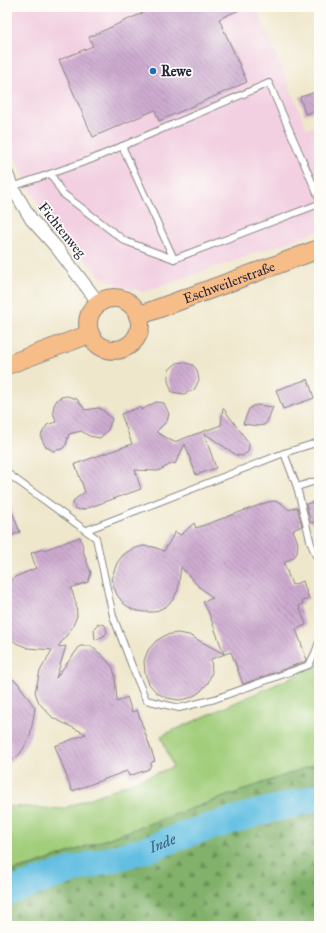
<svg xmlns="http://www.w3.org/2000/svg" width="326" height="933" viewBox="0 0 326 933" font-family="'IM FELL Great Primer',serif">
  <style>
    .built { fill: #f2cfe1 }
    .green { fill: #a2ce7b; stroke: #62785b }
    .forest { fill: url(#forest-firs); stroke: #526a53 }
    .lines { fill: none; stroke-linecap: round; stroke-linejoin: round }
    .river { stroke: #64bfe2; stroke-width: 27 }
    .building { fill: url(#building-back-hatch) }
    .lane-casing { stroke: #888484; stroke-width: 8 }
    .street-casing { stroke: #888484; stroke-width: 14 }
    .primary-casing { stroke: #888484; stroke-width: 20 }
    .lane { stroke: #fff; stroke-width: 6 }
    .street { stroke: #fff; stroke-width: 12 }
    .primary { stroke: #f7bd88; stroke-width: 18 }
    .poi-dot { fill: #1f6fb2; stroke: #fdfcf7; stroke-width: 1.5 }
    .labels { text-anchor: middle; dominant-baseline: central; stroke-width: 3.5; stroke-linejoin: round; paint-order: stroke }
    .poi-label { font-size: 14px; font-weight: bold; fill: #22223b; stroke: #fdfcf7; text-anchor: start }
    .street-label { font-size: 14px; fill: #22223b; stroke: #fdfcf7 }
    .water-label { font-size: 15px; font-style: italic; fill: #395975; stroke: #fdfcf7 }
  </style>
  <defs>
    <pattern id="forest-firs" width="22" height="20" patternUnits="userSpaceOnUse"><rect width="22" height="20" fill="#81b16b"/><path d="M5 1l3.5 6h-7zM16 11l3.5 6h-7z" fill="#699059"/></pattern>
    <pattern id="building-back-hatch" width="6" height="6" patternUnits="userSpaceOnUse"><rect width="6" height="6" fill="#ceabd0"/><path d="M-1 5l2 2M0 0l6 6M5-1l2 2" fill="none" stroke="#a78baa"/></pattern>
  </defs>
  <rect width="100%" height="100%" fill="#fdfcf7"/>
  <filter id="ink" filterUnits="userSpaceOnUse"><feTurbulence type="fractalNoise" baseFrequency=".025" numOctaves="2"/><feDisplacementMap in="SourceGraphic" scale="8" xChannelSelector="R" yChannelSelector="G"/><feConvolveMatrix kernelMatrix="1 2 1 2 8 2 1 2 1" color-interpolation-filters="sRGB"/></filter>
  <filter id="wash" filterUnits="userSpaceOnUse"><feTurbulence type="fractalNoise" baseFrequency=".012" numOctaves="4" result="noise"/><feDisplacementMap in="SourceGraphic" scale="16" xChannelSelector="R" yChannelSelector="G"/><feGaussianBlur stdDeviation="0.9" result="paint"/><feColorMatrix in="noise" values="0 0 0 0 0 0 0 0 0 0 0 0 0 0 0 0 0 1.4 0 .05"/><feComposite in="paint" operator="in"/></filter>
  <g filter="url(#wash)">
    <rect width="100%" height="100%" fill="#efe7cc"/>
    <!-- built -->
    <polygon class="built" points="7,7 256,7 307,129 319,125 319,231 144,292 120,286 99,275 42,212 7,142"/>
    <!-- green -->
    <polygon class="green" points="319,665 319,763 34,865 7,872 7,806 62,809 173,767 161,736"/>
    <!-- forest -->
    <polygon class="forest" points="319,763 319,926 7,926 7,872 34,865"/>
    <g class="lines">
      <!-- river -->
      <path class="river" id="s1" d="M7,892L69,871L151,848L186,834L257,813L306,801L319,796"/>
    </g>
    <g id="blocks">
      <!-- building -->
      <g class="building">
        <polygon points="156,7 246,7 219,19 247,82 159,121 155,110 93,137 59,60 93,46 89,37"/>
        <polygon points="319,91 319,110 305,114 300,97"/>
        <polygon points="183,362 193,365 197,370 199,380 194,390 184,394 172,392 168,381 168,376 169,370 173,366 177,363"/>
        <polygon points="308,379 314,398 283,409 276,390"/>
        <polygon points="67,396 77,399 85,410 98,408 103,410 112,419 108,430 100,438 89,436 81,431 69,434 66,445 62,449 53,451 45,446 41,437 42,433 47,425 56,422 53,411 54,405 57,400 61,397"/>
        <polygon points="156,402 164,403 169,414 167,421 156,432 174,442 221,425 223,408 249,443 249,446 248,452 242,456 236,455 204,433 216,468 196,475 185,444 175,464 173,463 158,471 135,470 141,489 85,509 80,510 75,508 73,504 74,500 85,492 75,464 132,444 121,414 140,407 141,410"/>
        <polygon points="257,405 273,407 267,422 264,425 259,426 243,424 249,409 253,406"/>
        <polygon points="319,500 319,520 311,523 306,504"/>
        <polygon points="8,501 20,532 7,537 7,502"/>
        <polygon points="274,501 281,503 289,510 297,507 302,526 293,530 298,543 297,553 294,557 284,563 292,585 303,581 309,599 302,601 303,604 299,606 306,625 296,629 307,660 306,661 243,684 231,652 211,659 212,672 208,683 200,692 190,698 179,700 167,698 157,693 149,684 145,673 144,661 148,650 156,641 166,635 177,633 189,635 224,654 208,611 203,602 213,598 198,586 181,567 178,590 173,600 165,607 154,612 144,612 133,610 124,604 117,595 111,579 117,563 123,555 132,549 143,546 154,547 164,551 175,532 181,535 194,523 196,528 268,502"/>
        <polygon points="80,537 83,547 82,548 91,573 88,582 71,588 76,603 77,616 72,628 58,647 66,646 56,678 80,646 91,646 105,658 113,668 115,675 117,702 127,697 132,712 137,710 155,761 152,762 149,769 129,776 127,771 72,791 55,746 86,734 53,718 39,703 35,692 40,671 52,650 28,648 16,643 7,635 7,584 15,577 36,568 31,553 43,549 44,550"/>
        <polygon points="98,624 105,625 107,632 104,636 95,640 94,628"/>
        <polygon points="7,675 18,683 35,708 30,737 20,754 7,764"/>
      </g>
    </g>
  </g>
  <g filter="url(#ink)">
    <use href="#blocks" fill-opacity="0" stroke="#888484" stroke-width="1"/>
    <g class="lines">
      <!-- lane casing -->
      <g class="lane-casing">
        <g id="lane">
          <polyline points="122,146 174,259"/>
          <polyline points="51,174 62,193 125,241 174,259 319,204"/>
          <polyline points="12,187 90,160 269,83 319,198"/>
          <polyline points="319,442 284,453 297,487 311,544 319,562"/>
          <polyline points="7,473 96,538 113,616 135,674 146,700 179,708 215,699 309,665 315,653 319,642"/>
          <polyline points="297,487 319,480"/>
          <polyline points="87,530 284,453"/>
        </g>
      </g>
      <!-- street casing -->
      <g class="street-casing">
        <polyline id="street" points="7,174 12,187 31,219 57,248 98,302"/>
      </g>
      <!-- primary casing -->
      <g class="primary-casing">
        <g id="primary">
          <circle cx="114" cy="324" r="26"/>
          <path id="s2" d="M138,316L319,249"/>
          <polyline points="7,365 90,334"/>
        </g>
      </g>
      <!-- lane -->
      <use href="#lane" class="lane"/>
      <!-- street -->
      <use href="#street" class="street"/>
      <!-- primary -->
      <use href="#primary" class="primary"/>
    </g>
  </g>
  <!-- markers -->
  <circle class="poi-dot" cx="153" cy="71" r="4"/>
  <g class="labels">
    <!-- poi labels -->
    <g class="poi-label">
      <text x="161" y="71">Rewe</text>
    </g>
    <!-- street labels -->
    <g class="street-label">
      <text transform="translate(62 230) rotate(51)">Fichtenweg</text>
      <text stroke="none"><textPath href="#s2" startOffset="97">Eschweilerstraße</textPath></text>
    </g>
    <!-- water labels -->
    <g class="water-label">
      <text stroke="none"><textPath href="#s1" startOffset="163">Inde</textPath></text>
    </g>
  </g>
  <!-- margin -->
  <rect width="326" height="933" fill="none" stroke="#fdfcf7" stroke-width="24"/>
</svg>
